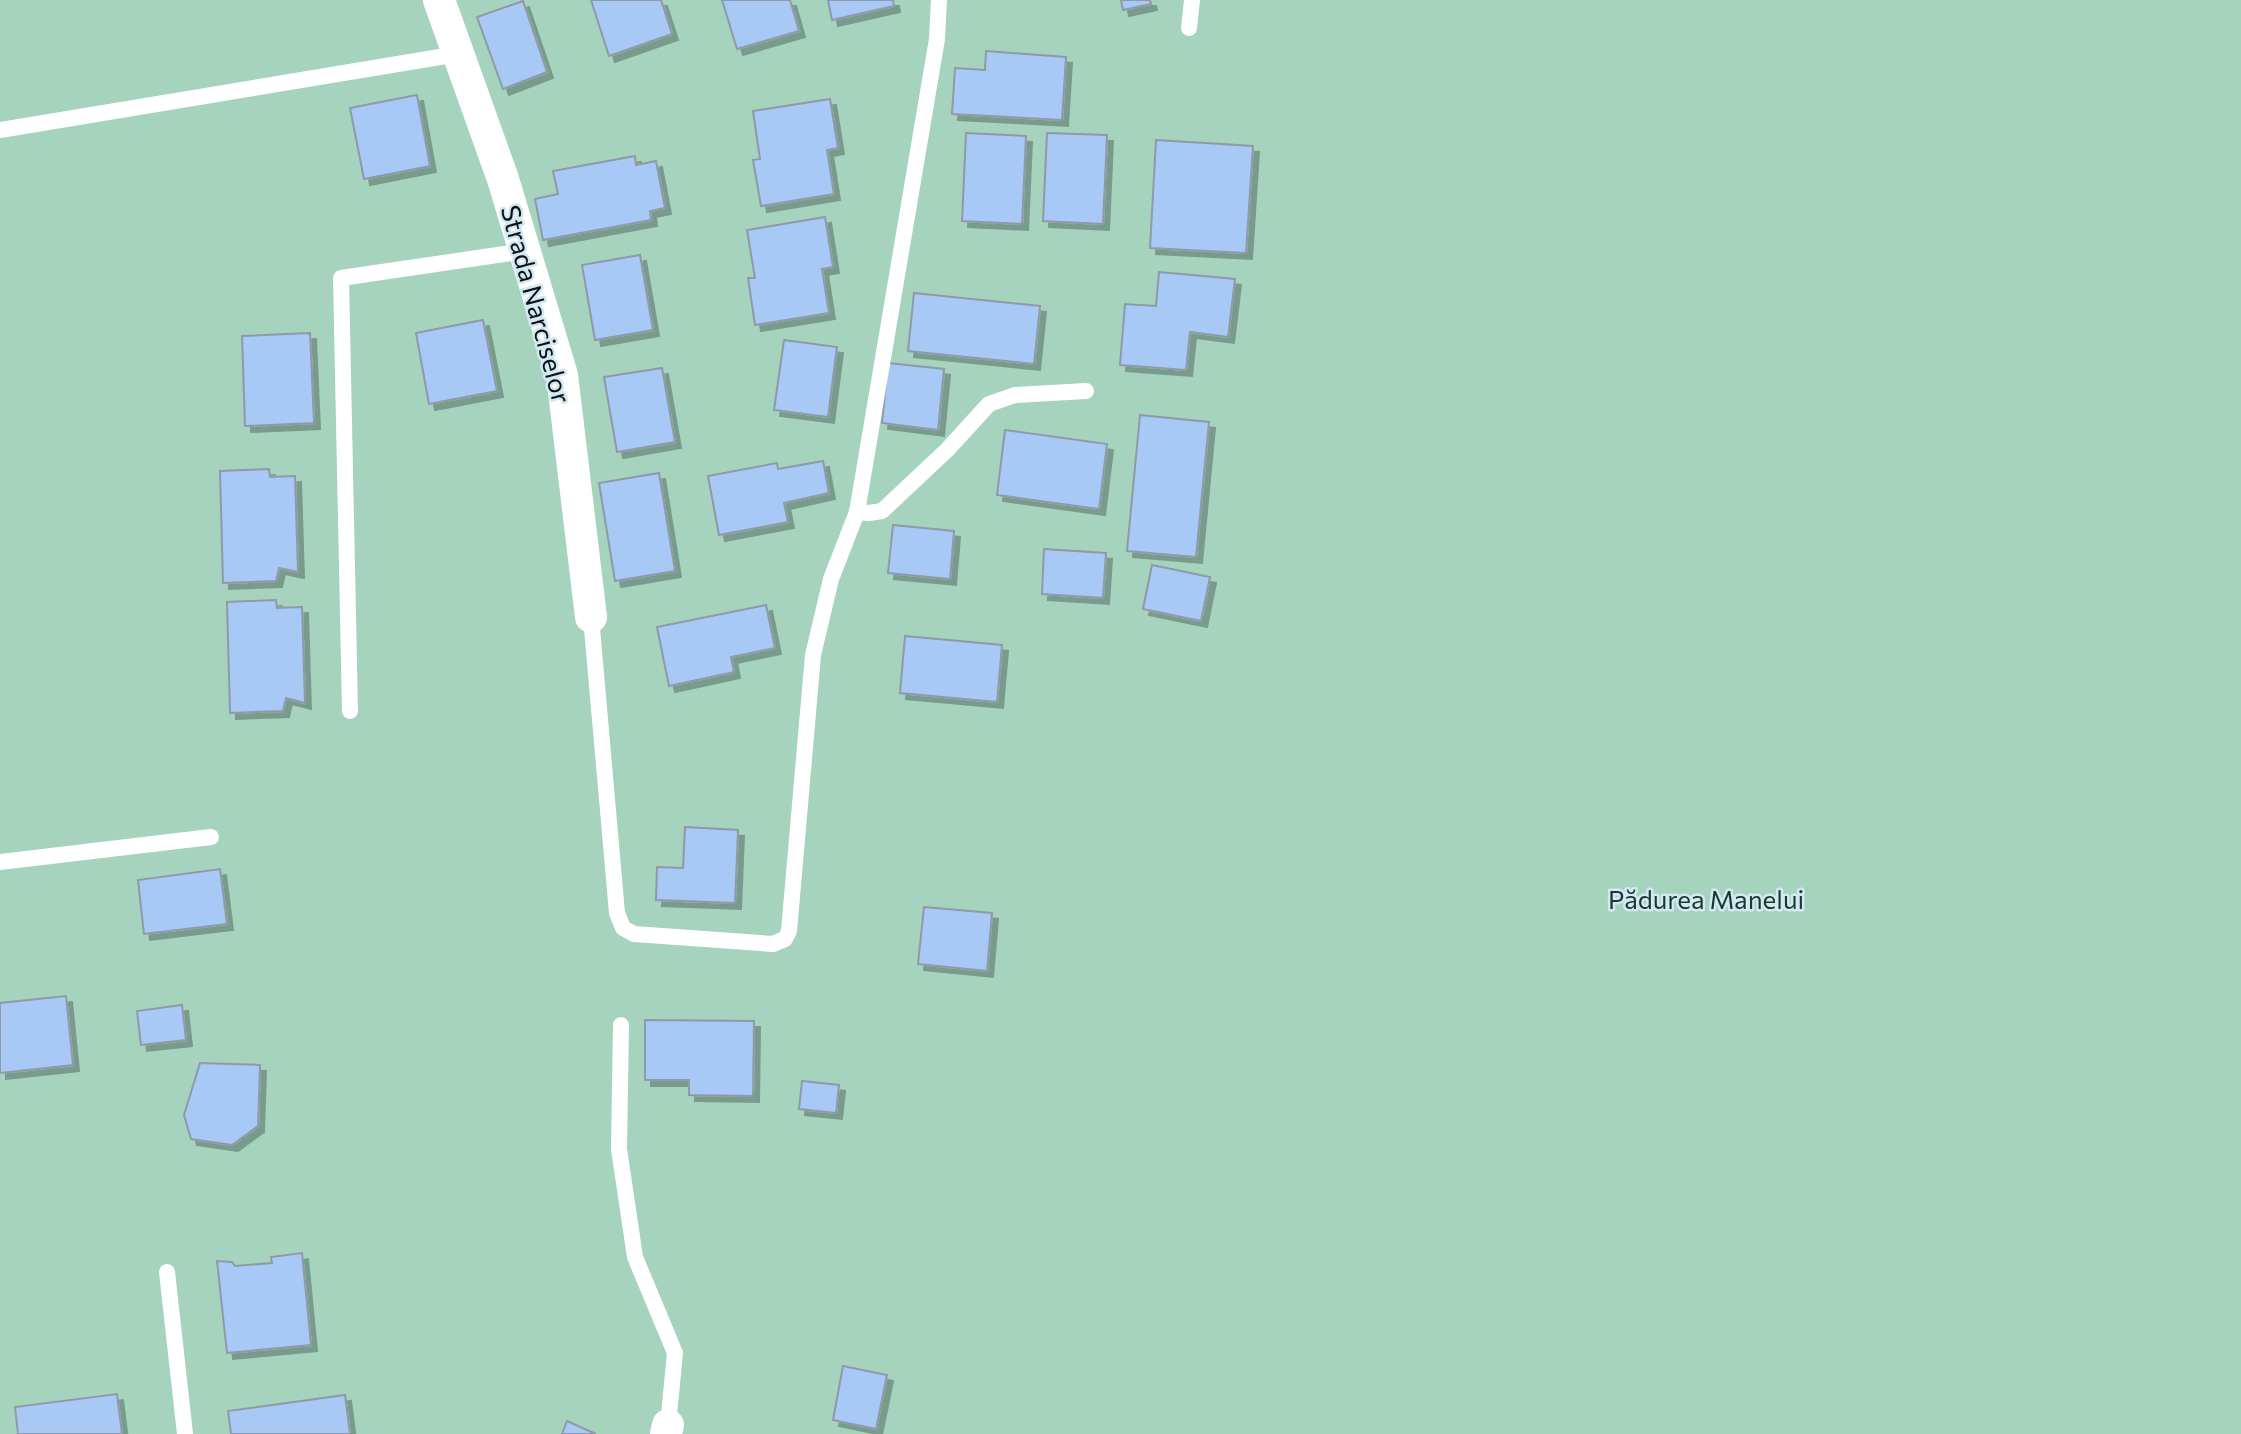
<svg xmlns="http://www.w3.org/2000/svg" width="2241" height="1434" viewBox="0 0 2241 1434" font-family="Commissioner,sans-serif">
  <style>
    .green { fill: #a5d3be }
    .building { fill: #a8c9f6; stroke: #8f9aa8; stroke-width: 2; filter: url(#shadow) }
    .lines { fill: none; stroke-linecap: round; stroke-linejoin: round }
    .lane { stroke: #fff; stroke-width: 16 }
    .street { stroke: #fff; stroke-width: 32 }
    .labels { text-anchor: middle; dominant-baseline: central; stroke-width: 5; stroke-linejoin: round; paint-order: stroke }
    .street-label { font-size: 26px; fill: #0c1316; stroke: #d4e8f1 }
    .park-label { font-size: 26px; fill: #163a2c; stroke: #d4e8f1 }
  </style>
  <defs>
    <filter id="shadow"><feDropShadow dx="6" dy="6" stdDeviation="0" flood-color="#0004"/></filter>
  </defs>
  <rect width="100%" height="100%" fill="#d4e8f1"/>
  <!-- green -->
  <rect class="green" x="0" y="0" width="2241" height="1434"/>
  <!-- building -->
  <g class="building">
    <polygon points="591,0 661,0 672,34 609,56"/>
    <polygon points="722,0 790,0 799,31 737,49"/>
    <polygon points="828,0 893,0 894,6 832,20"/>
    <polygon points="1121,0 1150,0 1151,4 1123,10"/>
    <polygon points="523,1 547,72 503,89 477,17"/>
    <polygon points="986,51 1066,57 1062,120 952,114 955,68 985,70"/>
    <polygon points="417,95 430,166 364,179 350,108"/>
    <polygon points="830,99 838,148 827,150 834,194 761,206 753,160 760,159 753,111"/>
    <polygon points="966,133 1026,136 1022,224 962,221"/>
    <polygon points="1047,133 1107,135 1103,224 1043,221"/>
    <polygon points="1156,140 1253,146 1246,253 1150,248"/>
    <polygon points="635,156 636,165 656,161 665,208 650,211 651,220 543,240 535,199 558,194 553,171"/>
    <polygon points="825,217 833,267 822,269 829,313 755,325 748,278 755,278 747,230"/>
    <polygon points="640,255 653,330 595,340 582,265"/>
    <polygon points="1159,272 1235,279 1228,337 1190,332 1186,370 1120,365 1125,304 1156,306"/>
    <polygon points="914,293 1040,306 1034,364 908,351"/>
    <polygon points="483,320 497,391 429,404 416,333"/>
    <polygon points="310,333 314,423 245,426 242,336"/>
    <polygon points="784,340 837,347 828,417 774,410"/>
    <polygon points="888,363 944,369 938,430 882,423"/>
    <polygon points="662,368 675,442 617,452 604,377"/>
    <polygon points="1140,415 1209,422 1196,557 1127,551"/>
    <polygon points="1005,430 1107,444 1099,509 997,495"/>
    <polygon points="823,461 829,493 784,503 788,522 719,535 708,476 777,463 778,469"/>
    <polygon points="269,469 270,477 295,476 298,572 279,568 276,581 223,583 220,471"/>
    <polygon points="659,473 675,571 615,581 599,483"/>
    <polygon points="893,525 954,531 950,579 888,573"/>
    <polygon points="1044,549 1106,553 1103,598 1042,594"/>
    <polygon points="1152,565 1210,577 1201,621 1143,609"/>
    <polygon points="276,600 277,608 302,607 305,703 286,698 283,711 230,713 227,602"/>
    <polygon points="766,605 775,648 731,657 734,672 669,686 657,627"/>
    <polygon points="905,636 1002,645 997,702 900,693"/>
    <polygon points="685,827 738,830 735,903 656,900 657,867 683,868"/>
    <polygon points="220,869 227,924 144,934 138,880"/>
    <polygon points="924,907 992,913 987,971 918,964"/>
    <polygon points="66,996 73,1065 0,1073 0,1003"/>
    <polygon points="182,1005 186,1040 141,1045 137,1011"/>
    <polygon points="645,1020 754,1021 753,1096 689,1095 689,1080 645,1080"/>
    <polygon points="200,1063 260,1065 258,1126 232,1145 191,1139 184,1115"/>
    <polygon points="802,1081 839,1085 836,1113 799,1109"/>
    <polygon points="302,1253 311,1345 227,1353 217,1261 232,1262 235,1266 272,1263 271,1257"/>
    <polygon points="843,1366 887,1375 876,1429 833,1420"/>
    <polygon points="117,1394 122,1434 18,1434 15,1407"/>
    <polygon points="345,1395 350,1434 231,1434 228,1411"/>
    <polygon points="567,1421 596,1434 562,1434"/>
  </g>
  <g class="lines">
    <!-- lane -->
    <g class="lane">
      <polyline points="1189,28 1192,0"/>
      <polyline points="0,130 458,54"/>
      <polyline points="857,512 869,513 882,511 947,450 989,404 1015,395 1086,391"/>
      <polyline points="591,617 617,913 623,928 634,934 773,944 785,939 789,931 813,655 831,579 857,512 937,39 939,0"/>
      <polyline points="350,711 341,278 525,251"/>
      <polyline points="0,862 211,837"/>
      <polyline points="621,1025 619,1149 635,1257 675,1353 668,1425"/>
      <polyline points="167,1272 185,1434"/>
    </g>
    <!-- street -->
    <g class="street">
      <polyline points="439,0 503,179 562,375 591,617"/>
      <polyline points="666,1434 668,1425"/>
    </g>
  </g>
  <g class="labels">
    <!-- street labels -->
    <g class="street-label">
      <text transform="translate(537 304) rotate(75)">Strada Narciselor</text>
    </g>
    <!-- park labels -->
    <g class="park-label">
      <text x="1706" y="898">Pădurea Manelui</text>
    </g>
  </g>
</svg>
